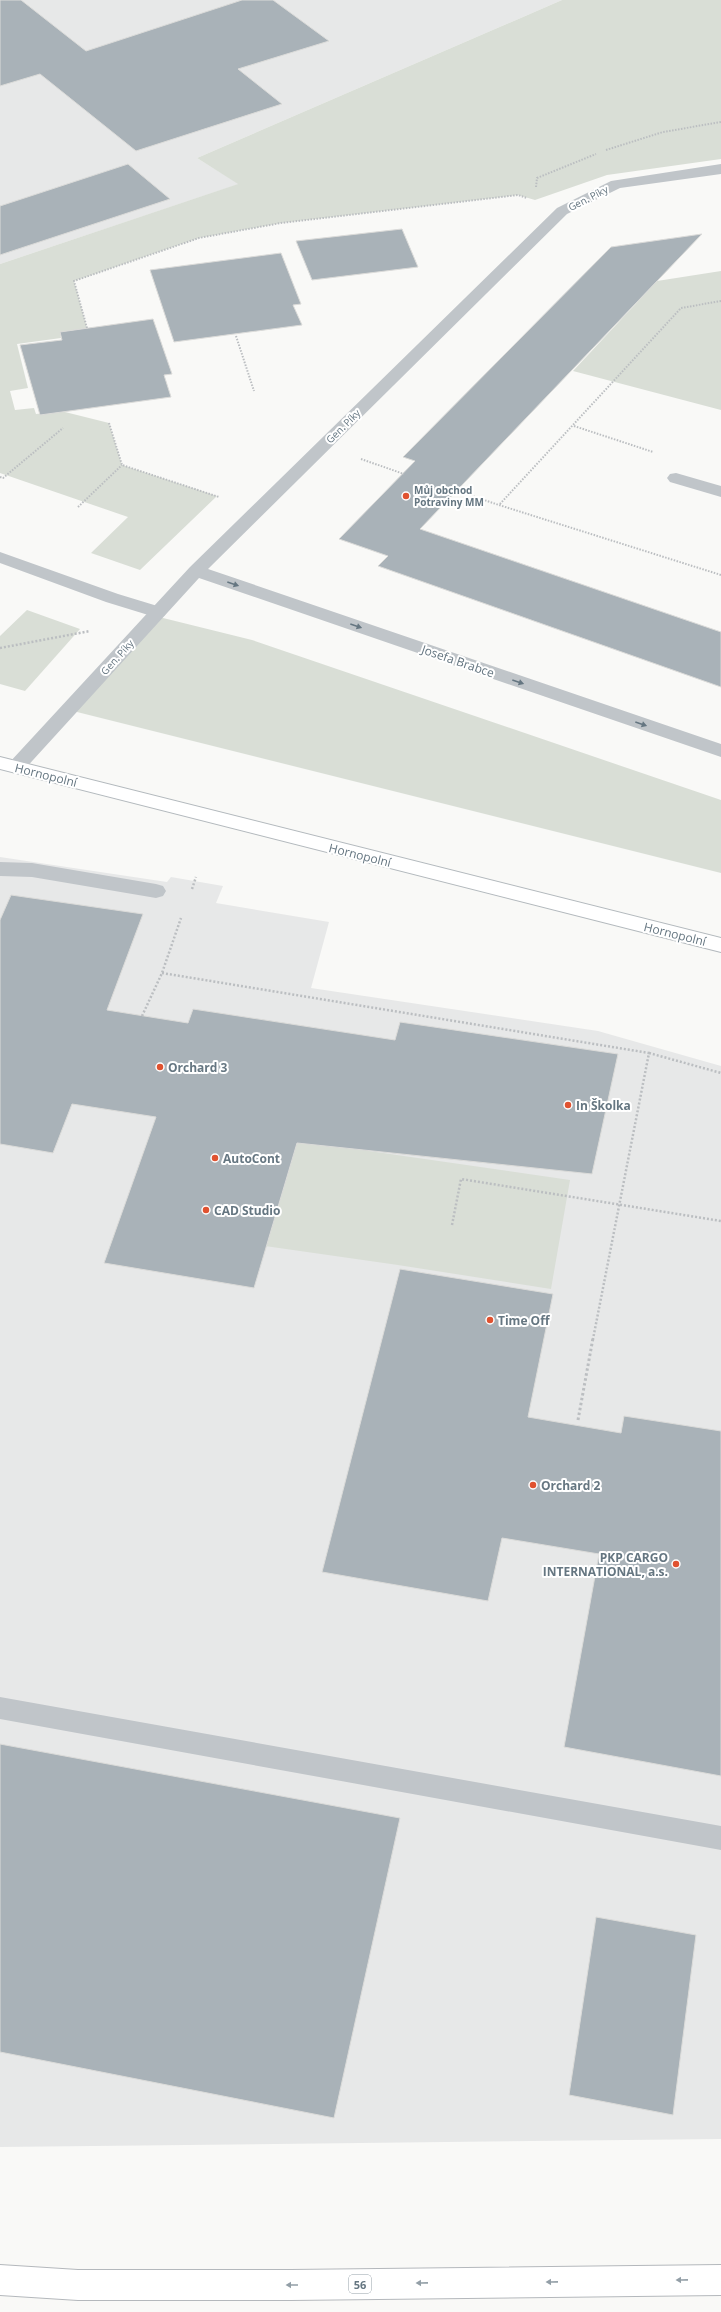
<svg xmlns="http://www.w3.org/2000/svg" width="721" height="2312" viewBox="0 0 721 2312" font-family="'Open Sans',sans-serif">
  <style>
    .built { fill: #e7e8e8 }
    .green { fill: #d9ded6 }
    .building { fill: #a9b2b8; stroke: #dbdbd9 }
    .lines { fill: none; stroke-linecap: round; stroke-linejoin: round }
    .secondary-casing { stroke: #b3b9bd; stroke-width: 2 }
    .highway-casing { stroke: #b4b8bc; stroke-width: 2 }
    .path-far2 { stroke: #bbbec1; stroke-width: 2; stroke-dasharray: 1.5 1.5; stroke-linecap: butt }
    .path-far1 { stroke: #bbbec1; stroke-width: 2.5; stroke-dasharray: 2 2; stroke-linecap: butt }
    .path { stroke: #bbbec1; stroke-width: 3; stroke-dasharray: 2.5 2.5; stroke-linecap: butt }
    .lane { fill: #c0c5c9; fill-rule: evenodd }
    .street { fill: #c0c5c9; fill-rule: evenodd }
    .secondary { fill: #fff; fill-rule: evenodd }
    .highway { fill: #fff; fill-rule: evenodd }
    .oneway { fill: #657681 }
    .oneway2 { fill: #939fa7 }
    .poi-dot { fill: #e05230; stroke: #fff; stroke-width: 1.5 }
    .labels { text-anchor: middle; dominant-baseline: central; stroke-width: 4; stroke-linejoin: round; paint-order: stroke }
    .far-street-label { font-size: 10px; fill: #657681; stroke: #fff }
    .far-poi-label { font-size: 10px; font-weight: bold; fill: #657681; stroke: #fff; text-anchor: start }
    .shield { fill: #fff; stroke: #939fa7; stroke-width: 1 }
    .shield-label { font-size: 11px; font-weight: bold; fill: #657681 }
    .street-label { font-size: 12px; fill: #657681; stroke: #fff }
    .poi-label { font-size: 12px; font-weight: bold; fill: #657681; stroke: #fff; text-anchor: start }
  </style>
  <rect width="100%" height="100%" fill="#f9f9f7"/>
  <!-- built -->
  <g class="built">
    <polygon points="0,0 562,0 197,158 239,184 0,264"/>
    <polygon points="0,857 167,882 171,877 223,886 216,903 329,922 311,988 598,1031 721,1066 721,2139 0,2147"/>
  </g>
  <!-- green -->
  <g class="green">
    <polygon points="562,0 721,0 721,159 607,175 535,200 518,195 281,223 199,238 74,281 87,328 60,332 61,338 17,344 28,388 10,391 15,410 34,408 36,414 61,411 109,423 122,465 217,496 140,570 91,553 128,517 0,473 0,264 238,184 197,158"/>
    <polygon points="721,271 721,410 573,371 657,281"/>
    <polygon points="27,610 80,629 25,691 0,684 0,636"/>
    <polygon points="155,616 252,640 721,800 721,873 69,710"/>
    <polygon points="331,1032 369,1151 570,1180 551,1289 398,1265 265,1246"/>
  </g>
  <!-- building -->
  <g class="building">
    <polygon points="0,0 21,0 86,51 242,0 273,0 329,41 238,69 282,104 136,151 40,74 0,86"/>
    <polygon points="128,164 170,199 0,255 0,206"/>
    <polygon points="402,229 418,267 312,280 296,241"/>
    <polygon points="702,234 420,529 721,632 721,687 378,566 388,556 339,539 415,461 403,457 611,247"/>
    <polygon points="281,253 301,304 293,305 302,325 174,342 150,270"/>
    <polygon points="153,319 172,374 164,375 171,397 40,415 20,345 62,340 60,332"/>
    <polygon points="11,895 143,914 107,1010 188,1023 193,1009 395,1040 400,1022 618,1054 592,1174 297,1143 254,1288 104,1263 156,1117 72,1104 53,1153 0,1144 0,920"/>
    <polygon points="400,1269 553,1294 528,1417 621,1433 624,1416 721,1431 721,1776 564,1747 599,1554 502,1538 488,1601 322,1572"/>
    <polygon points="0,1744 400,1818 334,2118 0,2052"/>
    <polygon points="596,1917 696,1935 673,2115 569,2095"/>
  </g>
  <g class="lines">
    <!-- secondary casing -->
    <g class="secondary-casing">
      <polygon id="secondary" points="0,757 721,938 721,952 0,769"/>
    </g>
    <!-- highway casing -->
    <g class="highway-casing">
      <polygon id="highway" points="0,2265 78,2270 291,2270 721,2265 721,2295 291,2300 78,2300 0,2295"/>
    </g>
    <!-- path-far2 -->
    <g class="path-far2">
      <polyline points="606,150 663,132 721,122"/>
      <polyline points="536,187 537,178 596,154"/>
      <polyline points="721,301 681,308 499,505 721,575"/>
      <polyline points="87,328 74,281 199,238 281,223 518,195 527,198"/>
      <polyline points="236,336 254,391"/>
      <polyline points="109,423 122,465 219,497"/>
      <polyline points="574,426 653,452"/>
      <polyline points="361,459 404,474"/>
      <polyline points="0,477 3,478 63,428"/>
      <polyline points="448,488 499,505"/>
      <polyline points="78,507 122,465"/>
    </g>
    <!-- path-far1 -->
    <g class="path-far1">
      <polyline points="0,648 90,631"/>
      <polyline points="192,889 196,877"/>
      <polyline points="162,973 649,1053 593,1339"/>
      <polyline points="142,1016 162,973 181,918"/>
      <polyline points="649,1053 721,1073"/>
      <polyline points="452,1225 461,1179 721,1221"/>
    </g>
    <!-- path -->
    <polyline class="path" points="578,1420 593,1338"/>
    <!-- lane -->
    <g class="lane">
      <polygon points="0,552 118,594 164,608 167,612 164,616 158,618 106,602 0,563"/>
      <polygon points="0,862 32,863 156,884 163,886 166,891 163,896 156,898 32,877 0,876"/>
      <polygon points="0,1697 721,1826 721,1850 0,1719"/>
    </g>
    <!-- street -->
    <g class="street">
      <polygon points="721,164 721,174 620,188 567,214 208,569 721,744 721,757 199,578 23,771 16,773 9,771 6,767 9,763 190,567 557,208 611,181"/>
      <polygon points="676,473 721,486 721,497 670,482 667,478 670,474"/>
    </g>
    <!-- secondary -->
    <use href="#secondary" class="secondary"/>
    <!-- highway -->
    <use href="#highway" class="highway"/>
  </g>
  <!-- one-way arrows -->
  <defs><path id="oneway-solid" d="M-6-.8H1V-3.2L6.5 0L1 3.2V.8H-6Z"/></defs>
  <g class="oneway">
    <use href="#oneway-solid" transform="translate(233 584) rotate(19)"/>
    <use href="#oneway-solid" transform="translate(356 626) rotate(19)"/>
    <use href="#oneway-solid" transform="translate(518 682) rotate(19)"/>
    <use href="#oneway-solid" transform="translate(641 724) rotate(19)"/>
  </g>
  <g class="oneway2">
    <use href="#oneway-solid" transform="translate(682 2280) rotate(179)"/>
    <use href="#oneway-solid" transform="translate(552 2282) rotate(179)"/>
    <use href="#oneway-solid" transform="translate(422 2283) rotate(179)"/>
    <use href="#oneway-solid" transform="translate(292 2285) rotate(180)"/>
  </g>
  <!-- markers -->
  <g class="poi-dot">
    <circle cx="406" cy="496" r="4"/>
    <circle cx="160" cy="1067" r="4"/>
    <circle cx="568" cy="1105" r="4"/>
    <circle cx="215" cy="1158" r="4"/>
    <circle cx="206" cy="1210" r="4"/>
    <circle cx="490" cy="1320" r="4"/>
    <circle cx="533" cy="1485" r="4"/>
    <circle cx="676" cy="1564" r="4"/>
  </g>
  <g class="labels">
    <!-- far-street labels -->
    <g class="far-street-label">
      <text transform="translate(588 198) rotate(-27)">Gen. Píky</text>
      <text transform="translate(343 426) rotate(-45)">Gen. Píky</text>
      <text transform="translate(117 657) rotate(-48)">Gen. Píky</text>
    </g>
    <!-- far-poi labels -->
    <g class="far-poi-label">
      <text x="414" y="490">Můj obchod<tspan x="414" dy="12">Potraviny MM</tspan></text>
    </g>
    <!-- shield labels -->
    <rect class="shield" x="349" y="2275" width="22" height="18" rx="3"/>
    <g class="shield-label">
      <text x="360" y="2284">56</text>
    </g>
    <!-- street labels -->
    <g class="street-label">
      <text transform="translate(458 661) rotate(19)">Josefa Brabce</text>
      <text transform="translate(46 775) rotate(14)">Hornopolní</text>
      <text transform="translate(360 855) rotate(14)">Hornopolní</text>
      <text transform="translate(675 934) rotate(14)">Hornopolní</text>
    </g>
    <!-- poi labels -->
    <g class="poi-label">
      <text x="168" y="1067">Orchard 3</text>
      <text x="576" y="1105">In Školka</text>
      <text x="223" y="1158">AutoCont</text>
      <text x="214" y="1210">CAD Studio</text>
      <text x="498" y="1320">Time Off</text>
      <text x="541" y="1485">Orchard 2</text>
      <text x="668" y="1557" text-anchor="end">PKP CARGO<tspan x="668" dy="14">INTERNATIONAL, a.s.</tspan></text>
    </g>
  </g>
</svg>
